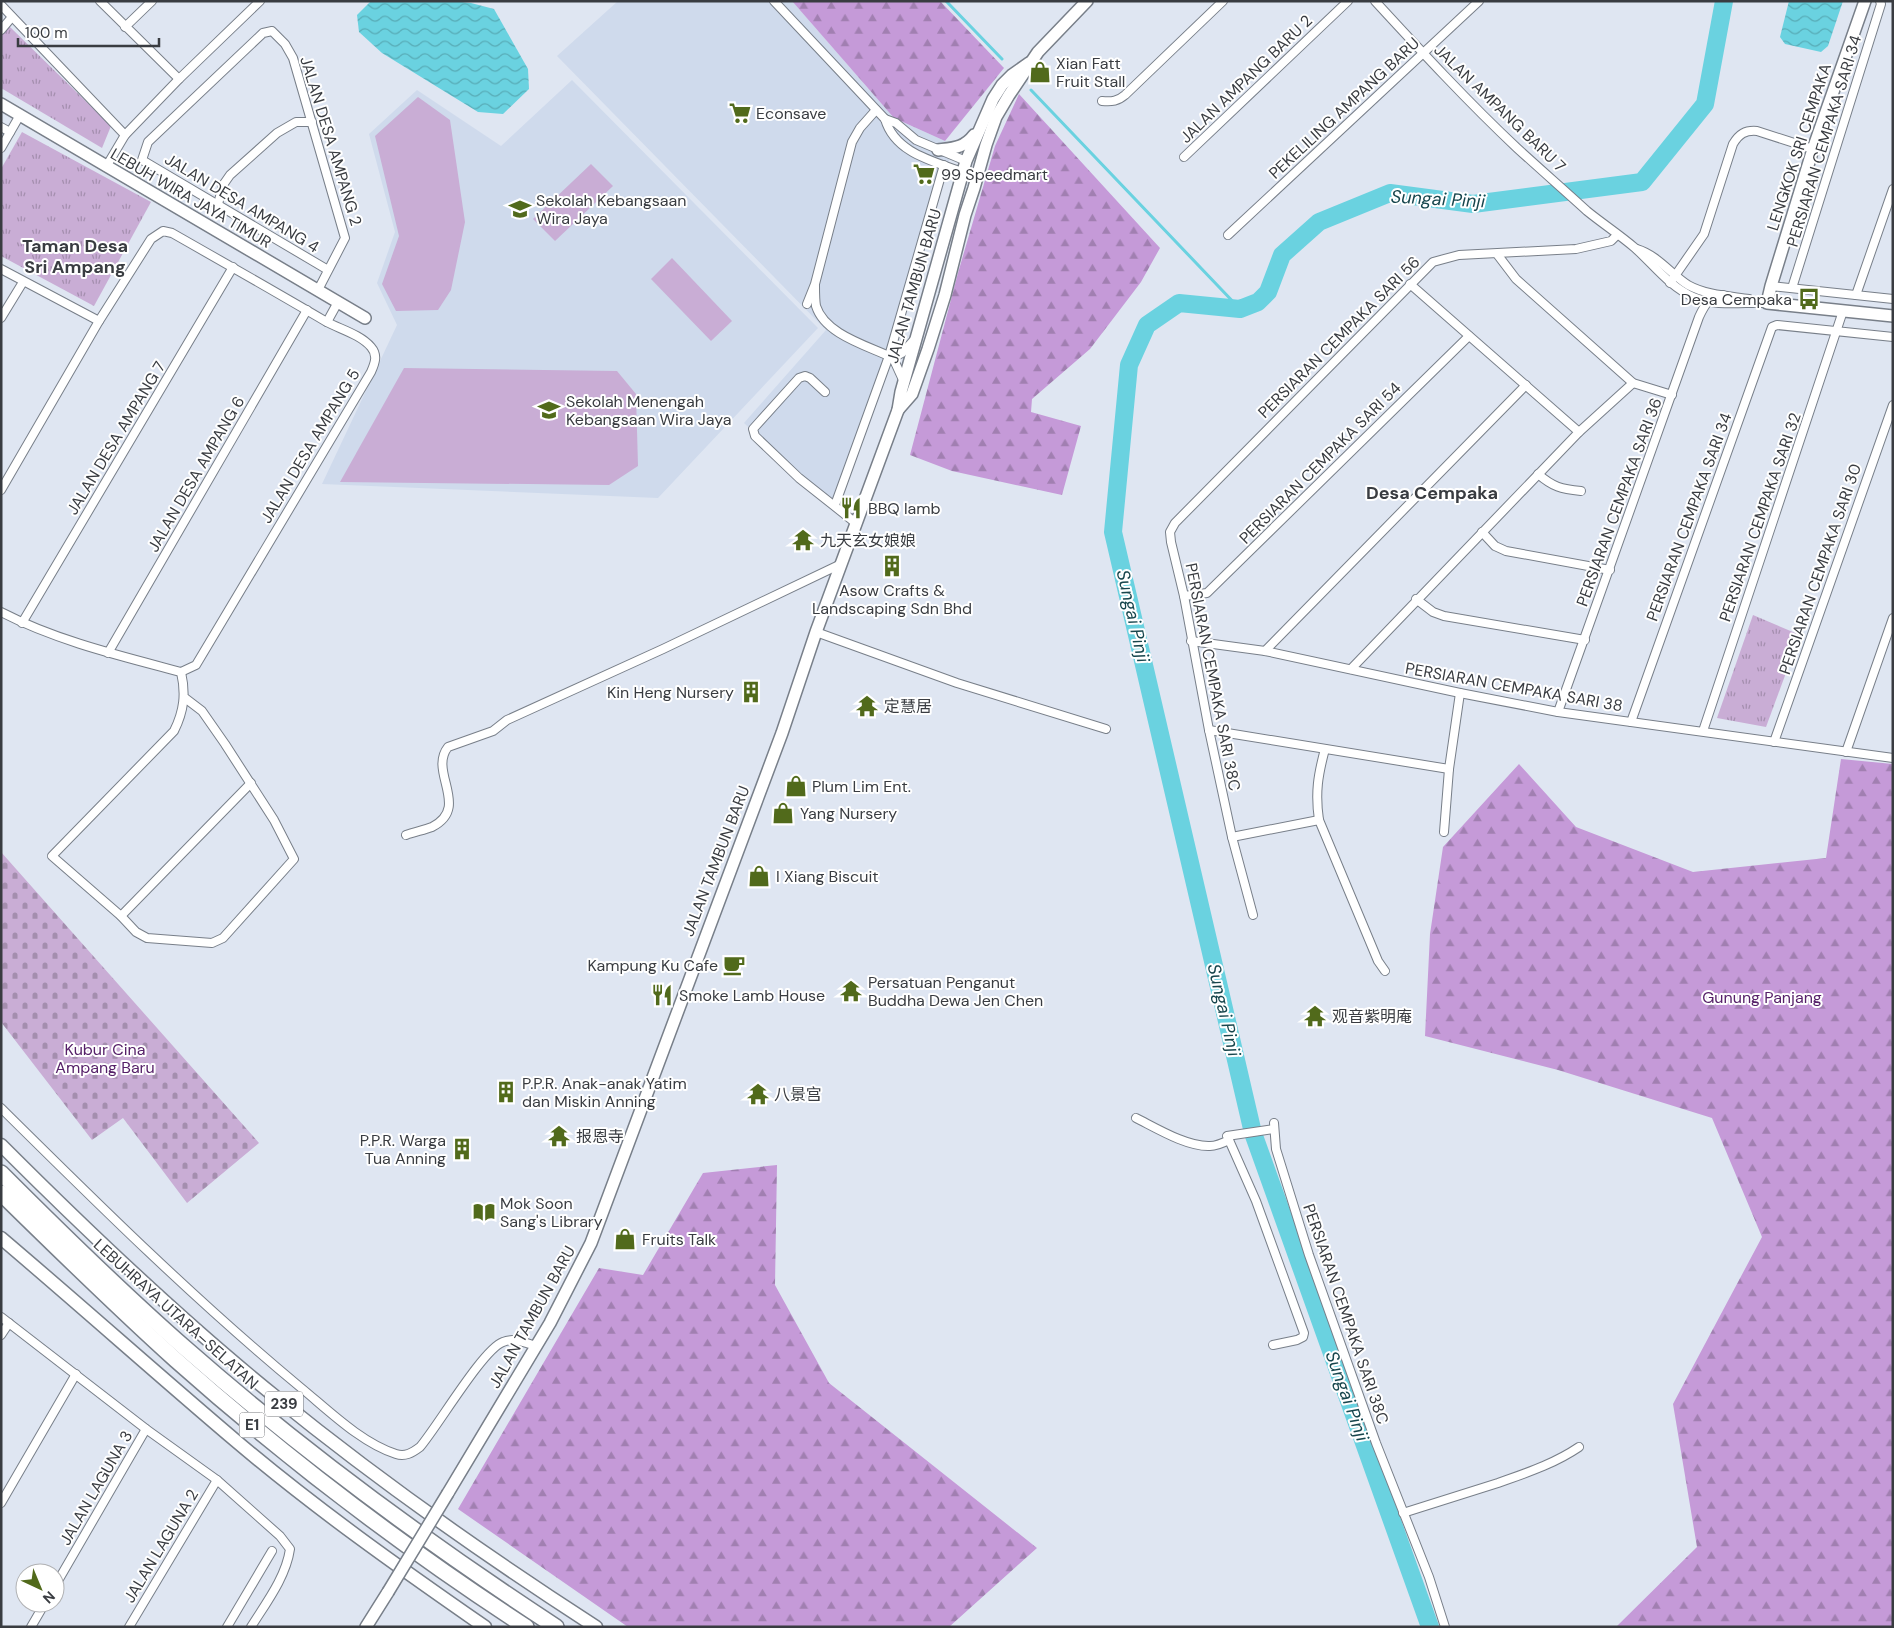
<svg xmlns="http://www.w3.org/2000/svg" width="1894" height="1628" viewBox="0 0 1894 1628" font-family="'DM Sans','Noto Sans SC',sans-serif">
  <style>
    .built { fill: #cfdaec }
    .grass { fill: url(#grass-tufts) }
    .forest { fill: url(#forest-firs) }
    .cemetery { fill: url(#cemetery-stones) }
    .garden { fill: #c9add5 }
    .water { fill: url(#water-waves) }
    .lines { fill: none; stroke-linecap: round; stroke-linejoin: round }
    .stream { stroke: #6ad2e0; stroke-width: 3 }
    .river { stroke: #6ad2e0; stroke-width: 18 }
    .street-casing { stroke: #787f89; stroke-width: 10 }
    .secondary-casing { stroke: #787f89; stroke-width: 14 }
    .primary-casing { stroke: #787f89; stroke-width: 15 }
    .highway-casing { stroke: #787f89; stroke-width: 18 }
    .street { stroke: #fff; stroke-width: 8 }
    .secondary { stroke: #fff; stroke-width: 11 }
    .primary { stroke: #fff; stroke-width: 12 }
    .highway { stroke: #fff; stroke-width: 15 }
    .secondary-bridge-casing { stroke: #787f89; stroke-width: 14; stroke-linecap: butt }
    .secondary-bridge { stroke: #fff; stroke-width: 11 }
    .labels { text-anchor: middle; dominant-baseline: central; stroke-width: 4; stroke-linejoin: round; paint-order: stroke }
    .shield { fill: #fff; stroke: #74767a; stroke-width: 1 }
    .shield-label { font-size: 15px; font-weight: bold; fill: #393c41 }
    .poi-label { font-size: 16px; fill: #393c41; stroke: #fff; text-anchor: start }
    .street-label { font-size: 16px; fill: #393c41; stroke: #fff }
    .park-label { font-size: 16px; fill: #562169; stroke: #fff }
    .water-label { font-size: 18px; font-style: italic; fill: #17464d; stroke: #fff }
    .neighbourhood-label { font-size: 18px; font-weight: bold; fill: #393c41; stroke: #fff }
  </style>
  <defs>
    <pattern id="grass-tufts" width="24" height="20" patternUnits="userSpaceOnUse" patternTransform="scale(1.25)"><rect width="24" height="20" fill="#c9add5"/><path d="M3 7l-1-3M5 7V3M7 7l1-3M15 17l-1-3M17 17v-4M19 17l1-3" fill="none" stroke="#a48eae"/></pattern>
    <pattern id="forest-firs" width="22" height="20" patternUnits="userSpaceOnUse" patternTransform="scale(1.25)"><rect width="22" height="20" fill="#c59ad8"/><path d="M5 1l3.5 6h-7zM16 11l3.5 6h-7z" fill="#a17fb1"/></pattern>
    <pattern id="cemetery-stones" width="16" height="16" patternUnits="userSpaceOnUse" patternTransform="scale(1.25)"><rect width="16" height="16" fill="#c9add5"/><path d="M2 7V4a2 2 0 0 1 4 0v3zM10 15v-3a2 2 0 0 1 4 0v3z" fill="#a48eae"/></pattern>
    <pattern id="water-waves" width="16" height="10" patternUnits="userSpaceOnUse" patternTransform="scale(1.25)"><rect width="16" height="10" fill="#6ad2e0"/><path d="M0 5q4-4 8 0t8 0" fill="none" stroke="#58acb7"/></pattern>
  </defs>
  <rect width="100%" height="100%" fill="#dfe6f2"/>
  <!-- built -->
  <g class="built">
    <polygon points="618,1 792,1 894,118 954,145 836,510 744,423 826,330 557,56"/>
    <polygon points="572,80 818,328 658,498 322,484 397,325 377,283 395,232 369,134 417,90 501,146"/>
  </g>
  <!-- grass -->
  <g class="grass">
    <polygon points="9,26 111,126 102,148 1,88 1,34"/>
    <polygon points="22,132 151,202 94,306 1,256 1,169"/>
    <polygon points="1753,615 1800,635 1766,727 1717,718"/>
  </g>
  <!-- forest -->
  <g class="forest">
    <polygon points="792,1 940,1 1004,68 945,141 894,118"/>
    <polygon points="1019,94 1160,248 1141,282 1090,349 1032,399 1031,412 1081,426 1062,495 952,471 910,455 958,273 995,146"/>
    <polygon points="1841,759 1893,764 1893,1627 1616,1627 1697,1547 1673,1404 1762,1237 1712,1118 1558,1070 1425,1036 1430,934 1443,847 1519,764 1576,827 1693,872 1826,858"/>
    <polygon points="777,1165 775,1285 829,1383 1037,1548 949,1627 628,1627 458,1509 599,1268 643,1275 703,1173"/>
  </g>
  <!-- cemetery -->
  <polygon class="cemetery" points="1,852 259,1143 187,1203 123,1118 92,1140 1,1022"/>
  <!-- garden -->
  <g class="garden">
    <polygon points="418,97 450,120 465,222 451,290 438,310 396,311 382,284 399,236 375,136"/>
    <polygon points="591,164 613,186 555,241 533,219"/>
    <polygon points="672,258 732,321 711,341 651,279"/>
    <polygon points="404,368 617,371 636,394 638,466 609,485 340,482"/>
  </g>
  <!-- water -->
  <g class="water">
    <polygon points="371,1 453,1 471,3 494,9 528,69 529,89 503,114 478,112 382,53 359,32 357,15"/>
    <polygon points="1789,1 1843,1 1828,46 1821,52 1785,44 1780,37"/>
  </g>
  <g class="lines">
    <!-- stream -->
    <g class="stream">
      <polyline points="946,1 1002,59"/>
      <polyline points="1031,90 1240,309"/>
    </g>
    <!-- river -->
    <polyline class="river" points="1430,1627 1253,1133 1113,532 1129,365 1147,325 1179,303 1240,309 1258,302 1268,292 1282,255 1319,222 1390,193 1473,204 1642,182 1705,104 1724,1"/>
    <!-- street casing -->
    <g class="street-casing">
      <g id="street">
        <polyline points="100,1 179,79"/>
        <path d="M774,1L885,119C895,153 933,161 962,172"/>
        <path d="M1375,1C1421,51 1467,101 1517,148C1540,169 1564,190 1587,211C1603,224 1620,235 1635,248C1654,265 1669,286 1693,297C1716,307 1743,302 1767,303"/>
        <polyline points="1,5 125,135"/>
        <polyline points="125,27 152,1"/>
        <polyline points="1,30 12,17"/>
        <path d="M1102,101C1112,102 1118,101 1125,95L1223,1"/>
        <polyline points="885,119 896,123 916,140 966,161"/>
        <polyline points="1,127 10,132"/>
        <polyline points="1,148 20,115"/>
        <polyline points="1184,157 1348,1"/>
        <polyline points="106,167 125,135 179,79 260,1"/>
        <polyline points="218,204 223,185 230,175 277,133 296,122 312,122"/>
        <polyline points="1228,235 1479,1"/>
        <path d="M1637,249C1657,255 1671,274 1688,285C1706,295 1729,296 1749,299L1754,303"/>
        <polyline points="1497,254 1516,279 1633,383 1672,395"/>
        <polyline points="1,269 99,321"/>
        <path d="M1670,283L1704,234L1733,144C1739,134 1745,130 1757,131L1813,149"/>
        <polyline points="1410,284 1579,432"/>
        <path d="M815,286C815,292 815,300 816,306C825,335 869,346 893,358L904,382"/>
        <polyline points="1771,286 1893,299"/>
        <polyline points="1792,288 1881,4 1880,1"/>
        <polyline points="318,290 345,238 293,58 285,44 272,31 263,33 148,142 142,160 328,270"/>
        <polyline points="1856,295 1893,189"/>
        <polyline points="807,304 815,284 852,142 860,128 876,110"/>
        <polyline points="1,318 23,282"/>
        <polyline points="327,322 338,302"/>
        <polyline points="893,358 902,353 914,340"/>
        <polyline points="825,392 810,378 805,376 799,378 753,429 755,436 799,478 857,524"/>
        <path d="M1538,474C1553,487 1561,489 1581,491"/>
        <path d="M1,490L99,321L151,239L163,231L172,233C223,262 274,291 325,321C339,329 360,334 371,347C378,355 375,363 371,372L196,665L181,672C121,656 57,641 1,612"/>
        <polyline points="835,505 889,356 944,165"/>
        <polyline points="1482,532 1495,546 1506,551 1610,570"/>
        <polyline points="1184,596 1207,593 1469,336"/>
        <polyline points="1416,599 1433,612 1444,616 1585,640"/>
        <polyline points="22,623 233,267"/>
        <polyline points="816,632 957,683 1106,729"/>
        <polyline points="1191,641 1265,651 1460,693 1558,712 1893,758"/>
        <polyline points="1265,651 1526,385"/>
        <polyline points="108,653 307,310"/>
        <polyline points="1351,669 1579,432 1633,383"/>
        <path d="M181,672C186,694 184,711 174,731L52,856L121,916L136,932L147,938L212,943L223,938L294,859L274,820L225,744L202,711L185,698"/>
        <path d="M1558,712L1699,317C1705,304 1709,297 1723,295"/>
        <polyline points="1631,722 1772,327 1777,325 1893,337"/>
        <polyline points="1209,730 1449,769"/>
        <polyline points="1703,731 1843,311"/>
        <polyline points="1774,742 1893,405"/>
        <path d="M1325,749C1318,775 1315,793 1319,820L1378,961L1385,971"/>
        <polyline points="1846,752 1893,618"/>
        <polyline points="1444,832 1449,769 1460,693"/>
        <path d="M406,835C414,832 424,830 432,827C471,807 428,772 448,747L493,731L507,720L663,649L841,564"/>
        <polyline points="1232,837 1319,820"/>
        <polyline points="1253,915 1232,837 1209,730 1184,596 1171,542 1170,532 1175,523 1433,262 1459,255 1576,249 1611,241 1617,235"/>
        <polyline points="121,916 251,783"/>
        <path d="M1,1108C98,1204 195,1300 300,1387C327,1409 361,1443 396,1454C405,1457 412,1453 420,1447C438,1426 483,1349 503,1342C514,1337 526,1343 536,1346"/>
        <path d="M1136,1118C1156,1128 1187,1147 1210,1146C1217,1146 1223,1143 1229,1140L1227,1136L1274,1129"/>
        <polyline points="1274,1123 1276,1149 1309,1255 1376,1443 1429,1577 1445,1627"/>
        <polyline points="1229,1140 1256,1201 1304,1333 1303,1337 1297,1340 1273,1345"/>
        <path d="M1,1317L146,1429L217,1480L280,1536L290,1549C286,1577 266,1603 251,1627"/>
        <polyline points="1,1335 9,1323"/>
        <polyline points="1,1503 76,1374"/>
        <path d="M1403,1513C1435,1503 1466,1493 1498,1483C1526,1473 1554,1464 1579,1447"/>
        <polyline points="55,1586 146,1429"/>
        <polyline points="31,1627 45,1603"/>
        <polyline points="129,1627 217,1480"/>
        <polyline points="227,1627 272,1551"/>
      </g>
    </g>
    <!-- secondary casing -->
    <g class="secondary-casing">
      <g id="secondary">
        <polyline points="1865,1 1813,149 1771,286 1767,303 1893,316"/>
        <polyline points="1,104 365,318"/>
        <path d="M938,150C954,148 964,148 974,135"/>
        <polyline points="898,410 912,394 928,349 945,295 965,215 974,188 986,145 996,117 1009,95 1038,52 1087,1"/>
        <polyline points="448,1493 550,1323 591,1243 782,733 816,632 898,410 901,392 966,161 993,99 1002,85 1012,75 1029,63"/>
        <polyline points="366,1627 388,1592"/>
      </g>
    </g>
    <!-- primary casing -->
    <g class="primary-casing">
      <g id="primary">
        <path d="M1,1145C89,1233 180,1320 277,1398C378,1480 486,1556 596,1627"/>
        <path d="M1,1238C80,1305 157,1374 236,1441C315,1508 400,1568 485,1627"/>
      </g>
    </g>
    <!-- highway casing -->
    <g class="highway-casing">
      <g id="highway">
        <path d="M1,1173C61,1233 121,1292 185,1348C301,1450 426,1542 556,1627"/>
        <path d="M1,1193C58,1249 116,1306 176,1360C285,1457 403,1547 526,1627"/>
      </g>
    </g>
    <!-- street -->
    <use href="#street" class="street"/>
    <!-- secondary -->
    <use href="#secondary" class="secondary"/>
    <!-- primary -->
    <use href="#primary" class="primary"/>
    <!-- highway -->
    <use href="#highway" class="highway"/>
    <!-- secondary-bridge casing -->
    <g class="secondary-bridge-casing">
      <polyline id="secondary-bridge" points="388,1592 448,1493"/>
    </g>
    <!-- secondary-bridge -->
    <use href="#secondary-bridge" class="secondary-bridge"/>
  </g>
  <!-- icons -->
  <defs>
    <g id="shop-bare" transform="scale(1.725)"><path d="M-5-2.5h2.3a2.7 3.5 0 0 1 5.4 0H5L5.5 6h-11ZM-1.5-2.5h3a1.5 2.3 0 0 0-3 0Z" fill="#516a1b" stroke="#fff" stroke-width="2.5" paint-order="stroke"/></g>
    <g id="supermarket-bare" transform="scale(1.725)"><path d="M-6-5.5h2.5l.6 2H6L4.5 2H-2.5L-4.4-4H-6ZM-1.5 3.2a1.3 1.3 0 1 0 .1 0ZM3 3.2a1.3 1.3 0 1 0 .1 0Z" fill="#516a1b" stroke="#fff" stroke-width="2.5" paint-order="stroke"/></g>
    <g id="school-bare" transform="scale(1.725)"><path d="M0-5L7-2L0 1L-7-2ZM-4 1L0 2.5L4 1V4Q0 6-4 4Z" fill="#516a1b" stroke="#fff" stroke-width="2.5" paint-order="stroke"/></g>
    <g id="bus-bare" transform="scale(1.725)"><path d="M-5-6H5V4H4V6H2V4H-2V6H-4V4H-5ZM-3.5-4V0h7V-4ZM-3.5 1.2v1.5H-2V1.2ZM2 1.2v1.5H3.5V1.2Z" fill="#516a1b" stroke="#fff" stroke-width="2.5" paint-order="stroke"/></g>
    <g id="restaurant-bare" transform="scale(1.725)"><path d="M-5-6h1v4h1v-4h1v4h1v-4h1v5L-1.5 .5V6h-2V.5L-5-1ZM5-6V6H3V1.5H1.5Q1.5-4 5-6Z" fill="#516a1b" stroke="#fff" stroke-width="2.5" paint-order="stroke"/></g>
    <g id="temple-bare" transform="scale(1.725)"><path d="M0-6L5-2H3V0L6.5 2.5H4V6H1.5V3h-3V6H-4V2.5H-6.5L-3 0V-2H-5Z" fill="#516a1b" stroke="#fff" stroke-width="2.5" paint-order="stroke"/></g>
    <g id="building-bare" transform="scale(1.725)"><path d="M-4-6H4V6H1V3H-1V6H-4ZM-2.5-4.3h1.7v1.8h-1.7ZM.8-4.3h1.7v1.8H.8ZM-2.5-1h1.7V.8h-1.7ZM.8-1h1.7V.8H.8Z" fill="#516a1b" stroke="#fff" stroke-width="2.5" paint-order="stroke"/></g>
    <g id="cafe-bare" transform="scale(1.725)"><path d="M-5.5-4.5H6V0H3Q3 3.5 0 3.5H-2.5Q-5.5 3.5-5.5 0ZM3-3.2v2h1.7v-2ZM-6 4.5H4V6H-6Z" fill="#516a1b" stroke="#fff" stroke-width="2.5" paint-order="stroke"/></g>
    <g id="library-bare" transform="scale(1.725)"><path d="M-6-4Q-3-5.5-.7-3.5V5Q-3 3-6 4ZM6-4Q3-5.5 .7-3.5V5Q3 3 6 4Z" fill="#516a1b" stroke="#fff" stroke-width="2.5" paint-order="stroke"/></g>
  </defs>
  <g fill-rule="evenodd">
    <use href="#shop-bare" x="1040" y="72"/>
    <use href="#supermarket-bare" x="740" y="113"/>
    <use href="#supermarket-bare" x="924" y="174"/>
    <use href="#school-bare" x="520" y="209"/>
    <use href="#bus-bare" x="1809" y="299"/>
    <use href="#school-bare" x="549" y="410"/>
    <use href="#restaurant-bare" x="851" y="508"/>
    <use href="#temple-bare" x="803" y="540"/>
    <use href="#building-bare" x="892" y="566"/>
    <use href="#building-bare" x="751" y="692"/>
    <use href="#temple-bare" x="867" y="706"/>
    <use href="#shop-bare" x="796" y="786"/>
    <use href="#shop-bare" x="783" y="813"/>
    <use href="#shop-bare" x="759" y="876"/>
    <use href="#cafe-bare" x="734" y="965"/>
    <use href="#temple-bare" x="851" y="991"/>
    <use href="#restaurant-bare" x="662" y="995"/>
    <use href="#temple-bare" x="1315" y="1016"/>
    <use href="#building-bare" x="506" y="1092"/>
    <use href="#temple-bare" x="758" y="1094"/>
    <use href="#temple-bare" x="559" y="1136"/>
    <use href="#building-bare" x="462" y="1149"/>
    <use href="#library-bare" x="484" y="1212"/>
    <use href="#shop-bare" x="625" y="1239"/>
  </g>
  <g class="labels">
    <!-- shield labels -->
    <g class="shield">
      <rect x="265" y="1391.5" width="38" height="25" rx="4"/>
      <rect x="239.5" y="1412.5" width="25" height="25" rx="4"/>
    </g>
    <g class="shield-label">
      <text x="284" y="1404">239</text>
      <text x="252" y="1425">E1</text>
    </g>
    <!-- poi labels -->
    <g class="poi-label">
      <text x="1056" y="63">Xian Fatt<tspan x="1056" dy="18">Fruit Stall</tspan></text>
      <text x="756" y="113">Econsave</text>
      <text x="941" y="174">99 Speedmart</text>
      <text x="536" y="200">Sekolah Kebangsaan<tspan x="536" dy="18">Wira Jaya</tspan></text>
      <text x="1792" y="299" text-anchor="end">Desa Cempaka</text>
      <text x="566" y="401">Sekolah Menengah<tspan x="566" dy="18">Kebangsaan Wira Jaya</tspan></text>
      <text x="868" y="508">BBQ lamb</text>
      <text x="820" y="540">九天玄女娘娘</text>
      <text x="892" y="590" text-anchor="middle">Asow Crafts &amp;<tspan x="892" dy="18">Landscaping Sdn Bhd</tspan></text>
      <text x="734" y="692" text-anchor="end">Kin Heng Nursery</text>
      <text x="884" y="706">定慧居</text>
      <text x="812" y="786">Plum Lim Ent.</text>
      <text x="800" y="813">Yang Nursery</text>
      <text x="776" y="876">I Xiang Biscuit</text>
      <text x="718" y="965" text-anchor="end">Kampung Ku Cafe</text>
      <text x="868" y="982">Persatuan Penganut<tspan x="868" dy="18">Buddha Dewa Jen Chen</tspan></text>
      <text x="679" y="995">Smoke Lamb House</text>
      <text x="1332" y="1016">观音紫明庵</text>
      <text x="522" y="1083">P.P.R. Anak-anak Yatim<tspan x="522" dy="18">dan Miskin Anning</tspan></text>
      <text x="774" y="1094">八景宫</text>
      <text x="576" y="1136">报恩寺</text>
      <text x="446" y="1140" text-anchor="end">P.P.R. Warga<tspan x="446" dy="18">Tua Anning</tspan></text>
      <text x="500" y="1203">Mok Soon<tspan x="500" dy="18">Sang's Library</tspan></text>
      <text x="642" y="1239">Fruits Talk</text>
    </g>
    <!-- street labels -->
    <g class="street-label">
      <text transform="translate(1246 79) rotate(-44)">JALAN AMPANG BARU 2</text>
      <text transform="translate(1344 108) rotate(-43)">PEKELILING AMPANG BARU</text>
      <text transform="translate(1500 108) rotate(44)">JALAN AMPANG BARU 7</text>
      <text transform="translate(331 141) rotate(73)">JALAN DESA AMPANG 2</text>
      <text transform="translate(1824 141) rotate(-73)">PERSIARAN CEMPAKA SARI 34</text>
      <text transform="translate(1799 147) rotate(-72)">LENGKOK SRI CEMPAKA</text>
      <text transform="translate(191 198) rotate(30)">LEBUH WIRA JAYA TIMUR</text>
      <text transform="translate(242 203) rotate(31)">JALAN DESA AMPANG 4</text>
      <text transform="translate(914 286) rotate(-74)">JALAN TAMBUN BARU</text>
      <text transform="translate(1339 337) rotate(-45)">PERSIARAN CEMPAKA SARI 56</text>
      <text transform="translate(116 438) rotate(-59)">JALAN DESA AMPANG 7</text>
      <text transform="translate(310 446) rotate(-59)">JALAN DESA AMPANG 5</text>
      <text transform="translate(1320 463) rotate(-45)">PERSIARAN CEMPAKA SARI 54</text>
      <text transform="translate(196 474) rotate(-60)">JALAN DESA AMPANG 6</text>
      <text transform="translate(1619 502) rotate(-70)">PERSIARAN CEMPAKA SARI 36</text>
      <text transform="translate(1689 517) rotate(-70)">PERSIARAN CEMPAKA SARI 34</text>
      <text transform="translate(1760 517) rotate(-71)">PERSIARAN CEMPAKA SARI 32</text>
      <text transform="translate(1820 569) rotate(-71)">PERSIARAN CEMPAKA SARI 30</text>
      <text transform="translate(1213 677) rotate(79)">PERSIARAN CEMPAKA SARI 38C</text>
      <text transform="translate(1514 687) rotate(10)">PERSIARAN CEMPAKA SARI 38</text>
      <text transform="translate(716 861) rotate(-69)">JALAN TAMBUN BARU</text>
      <text transform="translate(176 1314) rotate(42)">LEBUHRAYA UTARA–SELATAN</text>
      <text transform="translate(1346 1314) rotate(71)">PERSIARAN CEMPAKA SARI 38C</text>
      <text transform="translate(532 1317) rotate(-61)">JALAN TAMBUN BARU</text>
      <text transform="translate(96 1488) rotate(-60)">JALAN LAGUNA 3</text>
      <text transform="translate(161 1546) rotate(-59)">JALAN LAGUNA 2</text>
    </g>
    <!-- park labels -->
    <g class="park-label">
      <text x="1762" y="997">Gunung Panjang</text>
      <text x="105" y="1049">Kubur Cina<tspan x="105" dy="18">Ampang Baru</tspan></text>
    </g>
    <!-- water labels -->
    <g class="water-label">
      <text transform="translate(1438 199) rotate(3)">Sungai Pinji</text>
      <text transform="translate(1133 616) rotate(77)">Sungai Pinji</text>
      <text transform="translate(1224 1010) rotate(77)">Sungai Pinji</text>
      <text transform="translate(1347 1396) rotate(70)">Sungai Pinji</text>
    </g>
    <!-- neighbourhood labels -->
    <g class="neighbourhood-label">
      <text x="75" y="246">Taman Desa<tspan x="75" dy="21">Sri Ampang</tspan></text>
      <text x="1432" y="493">Desa Cempaka</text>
    </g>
  </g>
  <!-- border -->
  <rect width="1894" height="1628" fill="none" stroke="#393c41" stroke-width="5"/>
  <!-- north arrow -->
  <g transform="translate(40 1588) rotate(136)"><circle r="24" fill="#ffffff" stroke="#b0b1b3"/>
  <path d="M0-4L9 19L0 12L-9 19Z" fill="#516a1b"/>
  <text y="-8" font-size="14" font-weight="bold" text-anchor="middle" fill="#393c41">N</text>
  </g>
  <!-- scale -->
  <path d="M18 38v8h141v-8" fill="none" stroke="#393c41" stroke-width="2.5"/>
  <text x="25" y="38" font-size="15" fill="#393c41" stroke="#ffffff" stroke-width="4" paint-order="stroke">100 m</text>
</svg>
